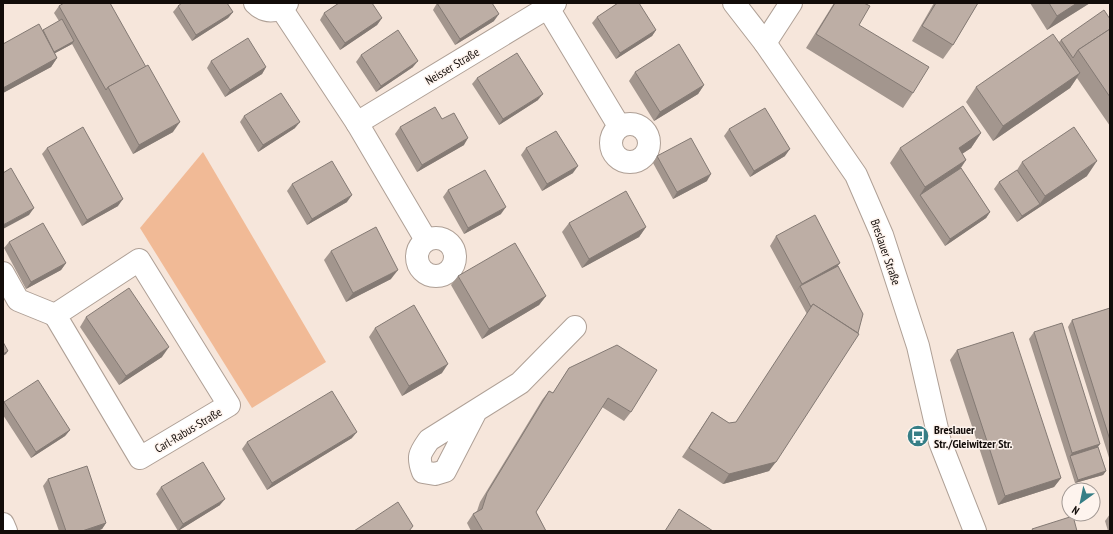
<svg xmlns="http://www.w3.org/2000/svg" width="1113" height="534" viewBox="0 0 1113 534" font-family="'PT Sans Narrow',sans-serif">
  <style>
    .green { fill: #f1ba96 }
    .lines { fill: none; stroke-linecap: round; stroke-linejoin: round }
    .street-casing { stroke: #afa096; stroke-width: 24 }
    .street { stroke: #fff; stroke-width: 22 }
    .wall { fill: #a3968e }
    .shaded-wall { fill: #847a74 }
    .building { fill: #bdaea5; stroke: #847a74 }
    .labels { text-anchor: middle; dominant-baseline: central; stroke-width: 3; stroke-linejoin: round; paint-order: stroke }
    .street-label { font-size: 12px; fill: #120c09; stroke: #fef4ee }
    .poi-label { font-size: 12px; font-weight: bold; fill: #120c09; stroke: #fef4ee; text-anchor: start }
  </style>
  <rect width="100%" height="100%" fill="#f6e6db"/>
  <!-- green -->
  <polygon class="green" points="203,152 326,362 252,408 140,228"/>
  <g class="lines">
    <!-- street casing -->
    <g class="street-casing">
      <g id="street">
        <path d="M255,3C265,13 276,13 287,3"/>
        <polyline points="545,3 619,126"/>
        <polyline points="734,3 765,43 856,175 882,235 918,346 940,442 975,531"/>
        <polyline points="281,8 357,123 426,240"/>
        <polyline points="765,43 791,3"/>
        <polyline points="357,123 555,3"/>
        <circle cx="630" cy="143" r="19"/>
        <circle cx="436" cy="257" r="19"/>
        <polygon points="139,260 229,405 140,458 55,315"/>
        <polyline points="3,273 18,300 55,315"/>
        <path d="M476,411L445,471L435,474L423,472C417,456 420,453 429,440L520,383L575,327"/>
        <polyline points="3,524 6,531"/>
      </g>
    </g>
    <!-- street -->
    <use href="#street" class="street"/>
  </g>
  <!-- wall -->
  <g class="wall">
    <polygon points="437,3 494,21 455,45 433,10"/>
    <polygon points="834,3 864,3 859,25 913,93 903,108 806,48"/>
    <polygon points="934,3 978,3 953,45 943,59 912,41"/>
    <polygon points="1030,3 1090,3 1047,30"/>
    <polygon points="59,6 173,132 133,154 72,44 55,53 57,58 51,67 3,93 3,44 43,30 59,21 54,13"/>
    <polygon points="178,6 233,12 228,18 192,41 173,12"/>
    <polygon points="324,13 382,18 377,25 340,50 320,20"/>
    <polygon points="597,17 656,30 652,36 616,59 592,23"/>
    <polygon points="1110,19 1110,126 1077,78 1070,88 993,141 966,102 976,87 1059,42 1061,40"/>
    <polygon points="361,55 413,67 376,92 356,62"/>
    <polygon points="211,61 266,67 262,74 225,97 207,68"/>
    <polygon points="635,72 704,85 698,94 654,121 629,81"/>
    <polygon points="477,78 538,100 499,125 472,84"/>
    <polygon points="244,116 295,128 258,152 240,122"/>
    <polygon points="442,119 464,145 417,172 395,134 400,127"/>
    <polygon points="729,129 785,156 750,177 724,136"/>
    <polygon points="981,133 971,148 962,154 966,160 961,168 990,212 986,218 945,246 890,163 900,148"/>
    <polygon points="47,148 118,206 82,226 42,154"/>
    <polygon points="526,148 573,173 542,191 521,155"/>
    <polygon points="657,156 707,181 673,199 653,163"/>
    <polygon points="1022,162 1087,176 1017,222 994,189 999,182 1017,170"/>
    <polygon points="292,184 347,202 307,225 287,191"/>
    <polygon points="448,190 501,214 464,234 443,197"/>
    <polygon points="569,223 646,227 639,237 582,268 562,232"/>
    <polygon points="776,236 838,266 858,333 769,471 723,484 682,457 712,412 729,423 736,422 807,314 770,246"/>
    <polygon points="9,242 66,263 61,270 26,289 4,248"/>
    <polygon points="331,251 391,279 346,302 324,260"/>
    <polygon points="458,276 546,296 539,305 482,339 451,285"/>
    <polygon points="1110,308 1110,461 1068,327 1072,320"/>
    <polygon points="86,317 162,357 119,385 80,327"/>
    <polygon points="375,328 442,373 402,396 369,337"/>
    <polygon points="1034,332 1098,447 1106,471 1103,475 1075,483 1029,339"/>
    <polygon points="957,350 1061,478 1054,487 998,505 950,360"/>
    <polygon points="569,368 631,412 624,421 602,407 536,512 546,531 471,531 467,523 473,514 477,511 480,502 542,400 549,391 553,393"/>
    <polygon points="4,402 70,430 65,436 31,458 3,415 3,403"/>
    <polygon points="352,438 267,490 242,449 247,442"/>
    <polygon points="48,479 106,523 102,529 97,531 59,531 43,486"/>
    <polygon points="161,487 220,505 178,531 156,494"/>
    <polygon points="1110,514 1110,531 1108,531 1105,521"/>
  </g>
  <!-- shaded-wall -->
  <g class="shaded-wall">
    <polygon points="1077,3 1090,3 1047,30 1057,16"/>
    <polygon points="233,12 228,18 192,41 196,35"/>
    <polygon points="499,14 494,21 455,45 460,39"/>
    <polygon points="382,18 377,25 340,50 345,43"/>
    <polygon points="656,30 652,36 616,59 620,53"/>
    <polygon points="74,41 72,44 46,58 49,55"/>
    <polygon points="57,58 51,67 3,93 3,88"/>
    <polygon points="418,61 413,67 376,92 381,86"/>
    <polygon points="266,67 262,74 225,97 230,90"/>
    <polygon points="1080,73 1070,88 993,141 1003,126"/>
    <polygon points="704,85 698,94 654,121 660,112"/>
    <polygon points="543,94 538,100 499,125 503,119"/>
    <polygon points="180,122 173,132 133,154 139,145"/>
    <polygon points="300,122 295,128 258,152 263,145"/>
    <polygon points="981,133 971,148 948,163 959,148"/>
    <polygon points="468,138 464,145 417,172 422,165"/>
    <polygon points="790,149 785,156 750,177 754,171"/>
    <polygon points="966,160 956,174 920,195 925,187"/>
    <polygon points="1097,161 1087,176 1017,222 1022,216 1040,204 1045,196"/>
    <polygon points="578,166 573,173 542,191 547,184"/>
    <polygon points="711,174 707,181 673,199 677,192"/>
    <polygon points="352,195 347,202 307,225 312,219"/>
    <polygon points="123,199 118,206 82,226 87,220"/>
    <polygon points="506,207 501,214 464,234 468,228"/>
    <polygon points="34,208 29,215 3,229 3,225"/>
    <polygon points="990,212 986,218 945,246 950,239"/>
    <polygon points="646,227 639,237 582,268 589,259"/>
    <polygon points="66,263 61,270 26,289 31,282"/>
    <polygon points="840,263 833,272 800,286 795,293 802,284"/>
    <polygon points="398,270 391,279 346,302 353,293"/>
    <polygon points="546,296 539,305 482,339 489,329"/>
    <polygon points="169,347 162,357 119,385 126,376"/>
    <polygon points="8,351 6,354 3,356 3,354"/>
    <polygon points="448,364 442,373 402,396 409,386"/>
    <polygon points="70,430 65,436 31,458 36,452"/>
    <polygon points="357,432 352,438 267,490 272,483"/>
    <polygon points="1100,444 1096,450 1070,456 1072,453"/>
    <polygon points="776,462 769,471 723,484 729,474"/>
    <polygon points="1106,471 1103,475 1075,483 1078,480"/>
    <polygon points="1061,478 1054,487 998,505 1005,496"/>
    <polygon points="225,499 220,505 178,531 183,524"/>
    <polygon points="106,523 102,529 97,531 82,531"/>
  </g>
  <!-- building -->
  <g class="building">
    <polygon points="64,3 110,3 146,67 108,87 106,90 59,6"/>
    <polygon points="182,3 227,3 233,12 196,35 178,6"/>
    <polygon points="339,3 372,3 382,18 345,43 324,13"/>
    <polygon points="437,3 492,3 499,14 460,39"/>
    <polygon points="618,3 639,3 656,30 620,53 597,17"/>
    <polygon points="835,3 864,3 870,6 859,25 929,67 913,93 816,34"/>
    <polygon points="936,3 978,3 953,45 922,26"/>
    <polygon points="1049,3 1077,3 1057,16"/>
    <polygon points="1104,10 1110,19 1110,29 1078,50 1073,58 1061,40"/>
    <polygon points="62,19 74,41 54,52 43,30"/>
    <polygon points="39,24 57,58 3,88 3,44"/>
    <polygon points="1110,29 1110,97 1078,50"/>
    <polygon points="398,30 418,61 381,86 361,55"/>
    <polygon points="1053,34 1080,73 1003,126 976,87"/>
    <polygon points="248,38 266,67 230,90 211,61"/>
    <polygon points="679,44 704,85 660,112 635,72"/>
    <polygon points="517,53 543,94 503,119 477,78"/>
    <polygon points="148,65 180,122 139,145 108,87"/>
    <polygon points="281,93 300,122 263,145 244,116"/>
    <polygon points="963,106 981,133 959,148 966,160 925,187 900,148"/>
    <polygon points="435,107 442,119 454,113 468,138 422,165 400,127"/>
    <polygon points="765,108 790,149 754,171 729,129"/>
    <polygon points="83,127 123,199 87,220 47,148"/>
    <polygon points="1074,127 1097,161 1045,196 1022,162"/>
    <polygon points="556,131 578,166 547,184 526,148"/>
    <polygon points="691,138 711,174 677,192 657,156"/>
    <polygon points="332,161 352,195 312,219 292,184"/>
    <polygon points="11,168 34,208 3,225 3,173"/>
    <polygon points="961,168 990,212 950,239 920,195"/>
    <polygon points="485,170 506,207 468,228 448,190"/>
    <polygon points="1017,170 1040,204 1022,216 999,182"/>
    <polygon points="626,191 646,227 589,259 569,223"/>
    <polygon points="815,215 840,263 802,284 776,236"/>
    <polygon points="43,223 66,263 31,282 9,242"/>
    <polygon points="376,227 398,270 353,293 331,251"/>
    <polygon points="515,243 546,296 489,329 458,276"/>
    <polygon points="838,266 863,314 858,333 813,304 811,307 800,286"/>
    <polygon points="129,288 169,347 126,376 86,317"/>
    <polygon points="813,304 859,334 776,462 729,474 689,448 712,412 729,423 736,422"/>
    <polygon points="414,305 448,364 409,386 375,328"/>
    <polygon points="1110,308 1110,440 1072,320"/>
    <polygon points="1062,323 1100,444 1072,453 1034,332"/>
    <polygon points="1013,332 1061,478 1005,496 957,350"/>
    <polygon points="3,342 8,351 3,354"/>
    <polygon points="617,345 657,370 631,412 608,398 536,512 546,531 483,531 473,514 482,509 487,493 549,391 553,393 569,368"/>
    <polygon points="38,380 70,430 36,452 4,402"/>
    <polygon points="332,391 357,432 272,483 247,442"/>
    <polygon points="1098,447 1106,471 1078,480 1070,456"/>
    <polygon points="203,462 225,499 183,524 161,487"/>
    <polygon points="87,466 106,523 82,531 66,531 48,479"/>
    <polygon points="398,502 413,526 409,531 354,531"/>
    <polygon points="679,509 713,531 665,531"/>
    <polygon points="1073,516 1077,531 1033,531 1032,529"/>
  </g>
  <!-- icons -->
  <defs>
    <g id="bus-disc" transform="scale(1.15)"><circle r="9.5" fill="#367e86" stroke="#fef4ee"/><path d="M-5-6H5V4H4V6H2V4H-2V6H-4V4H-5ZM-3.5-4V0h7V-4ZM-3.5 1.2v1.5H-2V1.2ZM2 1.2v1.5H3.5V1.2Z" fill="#fff"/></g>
  </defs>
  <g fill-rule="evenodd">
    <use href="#bus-disc" x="918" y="436"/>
  </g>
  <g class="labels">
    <!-- street labels -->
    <g class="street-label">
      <text transform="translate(452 66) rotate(-31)">Neisser Straße</text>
      <text transform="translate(886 252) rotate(71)">Breslauer Straße</text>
      <text transform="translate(188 430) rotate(-31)">Carl-Rabus-Straße</text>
    </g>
    <!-- poi labels -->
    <g class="poi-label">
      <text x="934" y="429">Breslauer<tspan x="934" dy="14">Str./Gleiwitzer Str.</tspan></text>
    </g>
  </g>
  <!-- border -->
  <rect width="1113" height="534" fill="none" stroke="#120c09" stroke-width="8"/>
  <!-- north arrow -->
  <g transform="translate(1081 502) rotate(213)"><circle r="19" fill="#fef4ee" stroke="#a09792"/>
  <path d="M0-3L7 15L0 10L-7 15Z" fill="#367e86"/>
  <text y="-6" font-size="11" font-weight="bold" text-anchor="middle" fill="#120c09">N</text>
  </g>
</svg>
